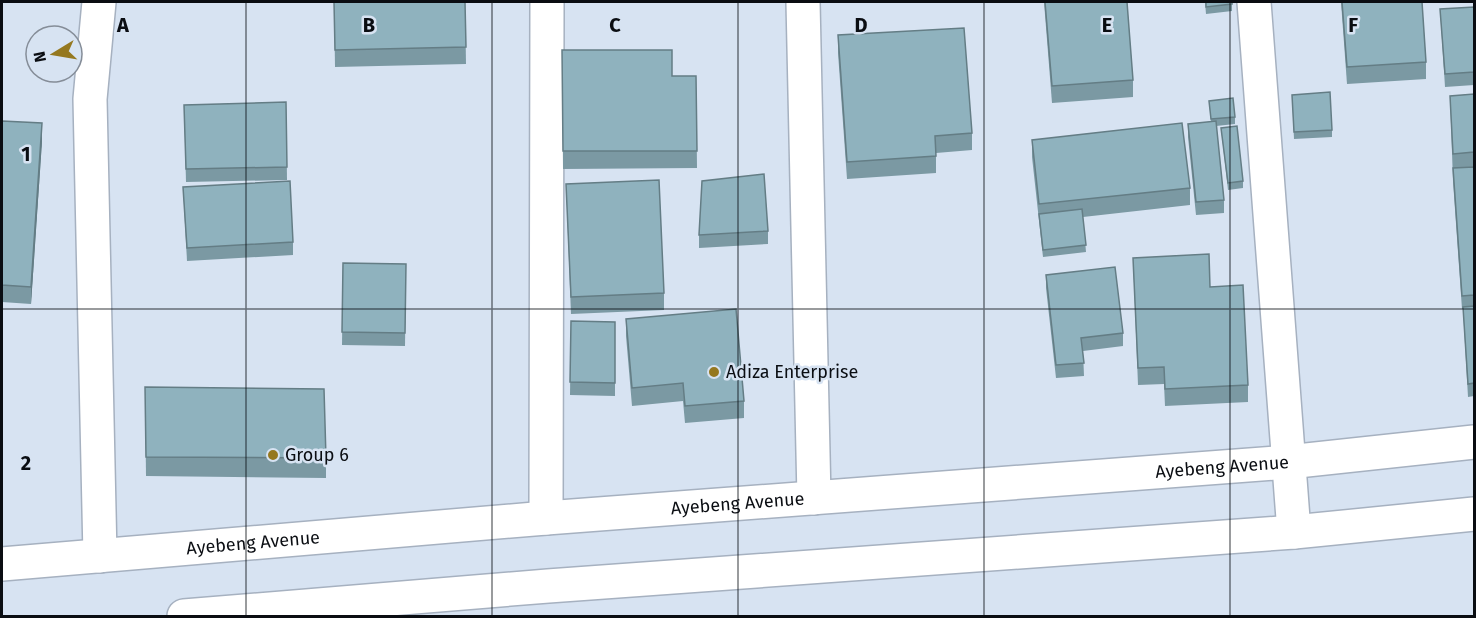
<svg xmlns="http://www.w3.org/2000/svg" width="1476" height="618" viewBox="0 0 1476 618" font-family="'Fira Sans',sans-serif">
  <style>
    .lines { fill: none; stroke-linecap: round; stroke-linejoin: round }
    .minor-casing { stroke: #a6b1c0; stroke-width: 36 }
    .minor { stroke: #fff; stroke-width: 33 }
    .wall { fill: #7b99a3 }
    .shaded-wall { fill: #647d85 }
    .building { fill: #8fb2be; stroke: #647d85; stroke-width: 1.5 }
    .grid { fill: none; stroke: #0a0d12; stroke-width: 1.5; stroke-opacity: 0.55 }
    .poi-dot { fill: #95781f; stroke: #d7e3f2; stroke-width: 2 }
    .labels { text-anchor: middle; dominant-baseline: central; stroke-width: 5; stroke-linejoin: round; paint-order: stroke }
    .poi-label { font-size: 18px; fill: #0a0d12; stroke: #d7e3f2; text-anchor: start }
    .street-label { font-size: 18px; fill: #0a0d12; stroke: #d7e3f2 }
    .grid-label { font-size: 20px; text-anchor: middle; font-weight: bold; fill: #0a0d12; stroke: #d7e3f2; stroke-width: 5; stroke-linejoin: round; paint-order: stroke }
  </style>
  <rect width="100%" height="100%" fill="#d7e3f2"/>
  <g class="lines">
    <!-- minor casing -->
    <g class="minor-casing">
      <g id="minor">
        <polyline points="99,2 90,99 100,556"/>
        <polyline points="803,2 814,498"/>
        <polyline points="1254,2 1294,532"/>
        <polyline points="546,518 547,2"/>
        <path id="s1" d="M2,564L546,518L1288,462L1474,442"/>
        <polyline points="184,616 548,586 1294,532 1474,514"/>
      </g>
    </g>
    <!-- minor -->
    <use href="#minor" class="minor"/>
  </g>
  <!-- wall -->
  <g class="wall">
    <polygon points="334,2 465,2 466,64 335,67"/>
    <polygon points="1044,2 1127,2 1133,80 1133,97 1052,103"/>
    <polygon points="1205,2 1232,2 1232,11 1206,14"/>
    <polygon points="1341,2 1422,2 1426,62 1426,79 1347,84"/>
    <polygon points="1445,2 1465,2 1445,3"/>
    <polygon points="1474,7 1474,85 1445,87 1440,9"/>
    <polygon points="838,35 972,133 972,150 936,153 936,173 847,179 838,53"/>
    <polygon points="562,50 672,76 696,76 697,168 563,169"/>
    <polygon points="1474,94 1474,396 1468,397 1463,309 1462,309 1453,181 1450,96"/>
    <polygon points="1292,95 1332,130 1332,137 1294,139"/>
    <polygon points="1209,101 1235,117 1235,124 1216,126 1224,200 1224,213 1196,215 1188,137 1188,124 1211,122"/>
    <polygon points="286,102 287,180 186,182 184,105"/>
    <polygon points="2,121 42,141 31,304 2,302"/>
    <polygon points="1221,128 1243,181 1243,188 1228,190"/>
    <polygon points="1032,140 1190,188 1190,205 1083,217 1086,252 1043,257 1032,157"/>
    <polygon points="566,184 664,293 664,310 571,314"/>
    <polygon points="183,187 293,242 293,255 187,261"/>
    <polygon points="768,231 768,244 699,248 699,235"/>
    <polygon points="1133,258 1210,287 1248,385 1248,402 1165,406 1164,384 1138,385"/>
    <polygon points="343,263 406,264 405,346 342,345"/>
    <polygon points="1046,275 1123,333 1123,346 1083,351 1084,376 1056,378 1046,288"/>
    <polygon points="626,319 744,401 744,418 685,423 683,401 632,406 626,336"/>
    <polygon points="571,321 615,322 615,396 570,395"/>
    <polygon points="145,387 326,458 326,478 146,476"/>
  </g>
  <!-- shaded-wall -->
  <polygon class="shaded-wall" points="42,123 42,141 31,304 31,287"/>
  <!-- building -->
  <g class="building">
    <polygon points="334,2 465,2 466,47 335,50"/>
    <polygon points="1045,2 1127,2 1133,80 1052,86"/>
    <polygon points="1206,2 1232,2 1232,4 1206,7"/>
    <polygon points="1342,2 1422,2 1426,62 1347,67"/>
    <polygon points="1474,7 1474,72 1445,74 1440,9"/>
    <polygon points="964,28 972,133 935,136 936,156 847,162 838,35"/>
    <polygon points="562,50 672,50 672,76 696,76 697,151 563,151"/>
    <polygon points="1330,92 1332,130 1294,132 1292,95"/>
    <polygon points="1474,94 1474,152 1453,154 1450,96"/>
    <polygon points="1233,98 1235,117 1211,119 1209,101"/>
    <polygon points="286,102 287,167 186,169 184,105"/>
    <polygon points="2,121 42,123 31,287 2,285"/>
    <polygon points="1216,121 1224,200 1196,202 1188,124"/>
    <polygon points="1182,123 1190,188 1039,204 1032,140"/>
    <polygon points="1237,126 1243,181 1228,183 1221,128"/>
    <polygon points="1474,167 1474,295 1462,296 1453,168"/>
    <polygon points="764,174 768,231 699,235 702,181"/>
    <polygon points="659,180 664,293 571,297 566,184"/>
    <polygon points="290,181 293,242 187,248 183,187"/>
    <polygon points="1082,209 1086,245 1043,250 1039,214"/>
    <polygon points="1209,254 1210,287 1243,285 1248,385 1165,389 1164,367 1138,368 1133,258"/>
    <polygon points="343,263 406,264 405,333 342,332"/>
    <polygon points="1115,267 1123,333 1081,338 1084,363 1056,365 1046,275"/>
    <polygon points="1474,306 1474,383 1468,384 1463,307"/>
    <polygon points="736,309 744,401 685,406 683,383 632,388 626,319"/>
    <polygon points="571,321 615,322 615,383 570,382"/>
    <polygon points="145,387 324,389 326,458 146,457"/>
  </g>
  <!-- grid -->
  <path class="grid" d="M246,2V616M492,2V616M738,2V616M984,2V616M1230,2V616M2,309H1474"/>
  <!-- markers -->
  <g class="poi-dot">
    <circle cx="714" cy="372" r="6"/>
    <circle cx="273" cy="455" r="6"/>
  </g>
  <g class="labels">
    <!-- poi labels -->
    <g class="poi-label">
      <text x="726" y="372">Adiza Enterprise</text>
      <text x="285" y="455">Group 6</text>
    </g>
    <!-- street labels -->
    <g class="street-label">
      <text stroke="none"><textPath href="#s1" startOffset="1224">Ayebeng Avenue</textPath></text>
      <text stroke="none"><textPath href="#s1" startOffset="738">Ayebeng Avenue</textPath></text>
      <text stroke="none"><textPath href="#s1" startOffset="252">Ayebeng Avenue</textPath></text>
    </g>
  </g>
  <g class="grid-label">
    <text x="123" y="32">A</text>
    <text x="369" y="32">B</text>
    <text x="615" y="32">C</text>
    <text x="861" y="32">D</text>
    <text x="1107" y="32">E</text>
    <text x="1353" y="32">F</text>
    <text x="26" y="161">1</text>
    <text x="26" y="470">2</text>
  </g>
  <!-- border -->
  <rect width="1476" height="618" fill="none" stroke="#0a0d12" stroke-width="6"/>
  <!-- north arrow -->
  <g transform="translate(54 54) rotate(259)"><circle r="28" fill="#d7e3f2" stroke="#858d98" stroke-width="1.5"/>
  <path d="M0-4.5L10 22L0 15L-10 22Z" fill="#95781f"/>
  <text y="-9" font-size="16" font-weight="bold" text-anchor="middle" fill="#0a0d12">N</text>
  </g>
</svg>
